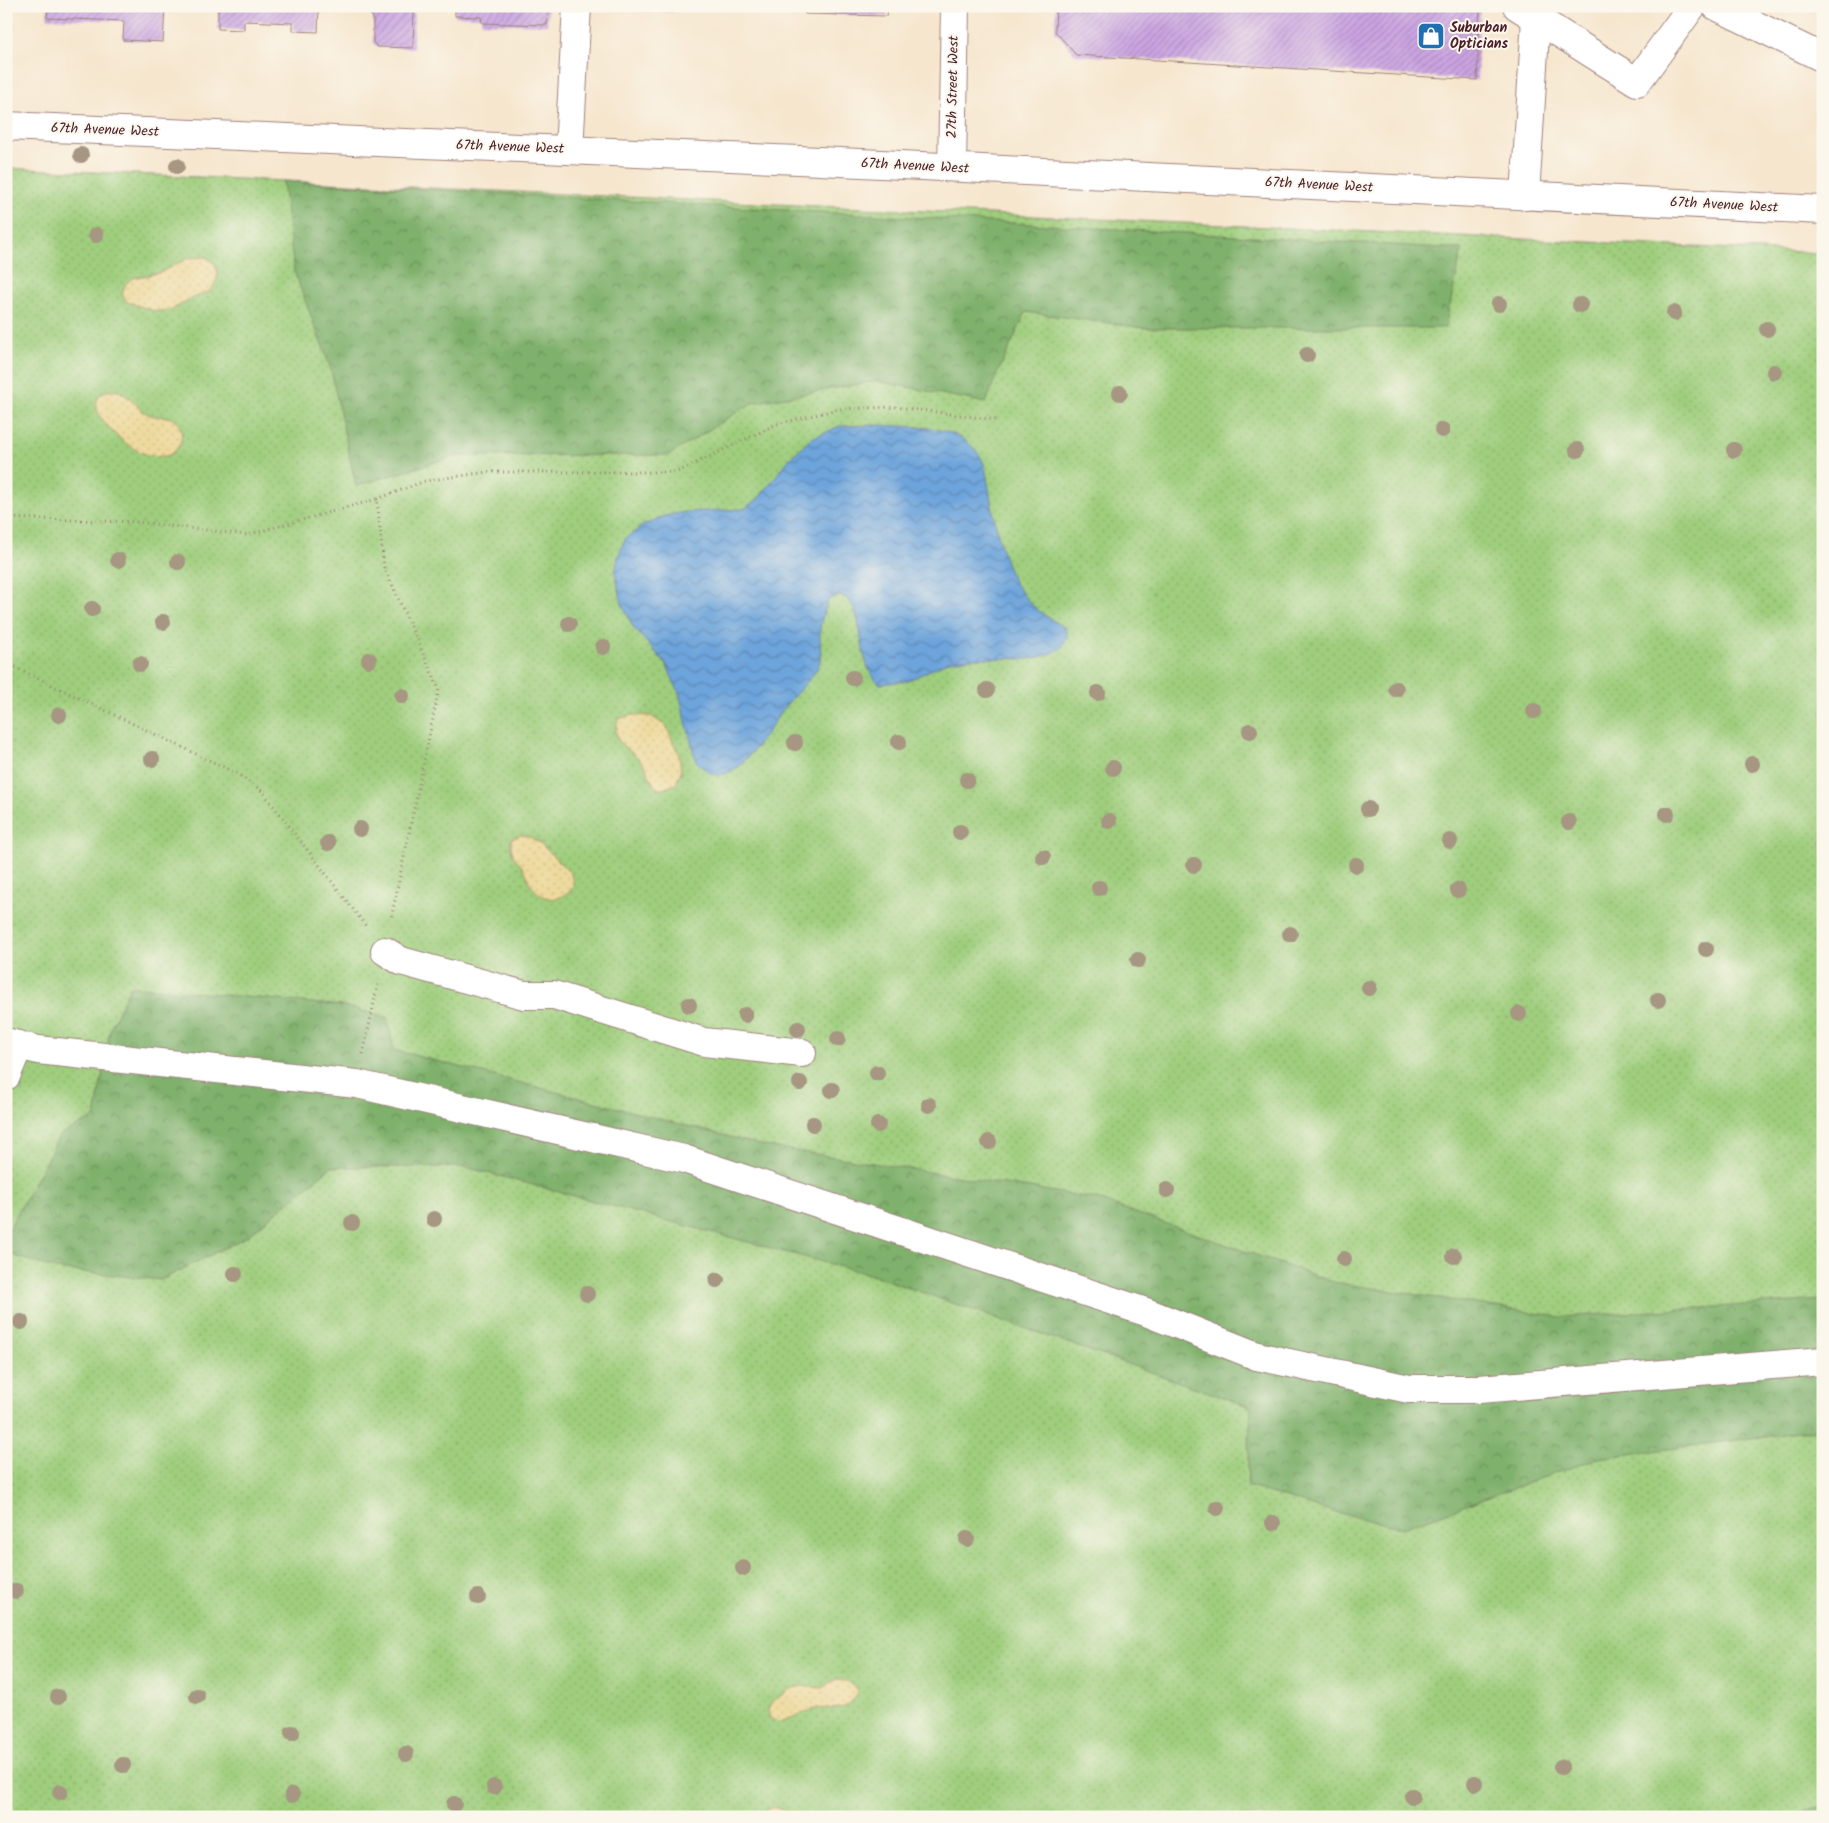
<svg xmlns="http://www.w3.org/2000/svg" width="1829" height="1823" viewBox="0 0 1829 1823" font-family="Kalam,sans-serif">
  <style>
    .grass { fill: url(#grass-dots); stroke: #747654 }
    .forest { fill: url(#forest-crowns); stroke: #64684c }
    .sand { fill: url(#sand-dots); stroke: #9c7c64 }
    .water { fill: url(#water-waves); stroke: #5c6283 }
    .building { fill: url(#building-hatch) }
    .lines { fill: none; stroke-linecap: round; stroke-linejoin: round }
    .minor-casing { stroke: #a0827c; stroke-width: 30 }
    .major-casing { stroke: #a0827c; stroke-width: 30 }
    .path { stroke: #a0827c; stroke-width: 3; stroke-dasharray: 1 4; stroke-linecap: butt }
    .minor { stroke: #fff; stroke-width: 28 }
    .major { stroke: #fff; stroke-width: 28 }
    .tree { fill: #a69682 }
    .labels { text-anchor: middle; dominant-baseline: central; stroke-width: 4; stroke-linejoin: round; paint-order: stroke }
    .poi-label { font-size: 14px; font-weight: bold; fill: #4a1f2b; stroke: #fbf7ec; text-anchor: start }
    .street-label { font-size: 14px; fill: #4a1f2b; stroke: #fbf7ec }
  </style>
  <defs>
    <pattern id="grass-dots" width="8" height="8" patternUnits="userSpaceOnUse" patternTransform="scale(1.25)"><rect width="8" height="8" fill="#9fce7d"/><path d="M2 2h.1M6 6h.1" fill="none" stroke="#8ab06c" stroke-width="1.8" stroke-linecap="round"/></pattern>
    <pattern id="forest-crowns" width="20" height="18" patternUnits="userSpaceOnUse" patternTransform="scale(1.25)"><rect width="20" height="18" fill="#7fb16c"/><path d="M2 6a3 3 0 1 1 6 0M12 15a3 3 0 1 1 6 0" fill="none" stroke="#6a8f59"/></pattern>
    <pattern id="sand-dots" width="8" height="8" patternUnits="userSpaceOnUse" patternTransform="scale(1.25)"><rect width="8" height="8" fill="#eeda9e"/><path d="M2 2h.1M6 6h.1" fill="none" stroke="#cebb88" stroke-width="1.8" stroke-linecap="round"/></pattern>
    <pattern id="water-waves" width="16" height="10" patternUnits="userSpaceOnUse" patternTransform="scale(1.25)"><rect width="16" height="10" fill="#6da4db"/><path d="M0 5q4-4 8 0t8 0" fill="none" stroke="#5c85b2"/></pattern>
    <pattern id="building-hatch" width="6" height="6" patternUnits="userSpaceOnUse" patternTransform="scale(1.25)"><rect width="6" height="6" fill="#cba5e3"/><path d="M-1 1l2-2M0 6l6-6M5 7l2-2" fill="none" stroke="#a786b8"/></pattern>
  </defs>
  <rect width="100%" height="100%" fill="#fbf7ec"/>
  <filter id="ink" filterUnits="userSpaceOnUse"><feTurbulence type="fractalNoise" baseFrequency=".02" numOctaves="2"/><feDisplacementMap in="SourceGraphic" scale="10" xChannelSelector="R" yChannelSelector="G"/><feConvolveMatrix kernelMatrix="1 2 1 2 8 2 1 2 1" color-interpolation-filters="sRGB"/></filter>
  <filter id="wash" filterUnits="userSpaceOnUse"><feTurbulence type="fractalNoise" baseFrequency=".0096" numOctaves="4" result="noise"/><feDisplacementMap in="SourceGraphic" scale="20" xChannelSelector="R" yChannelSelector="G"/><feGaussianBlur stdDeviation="1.12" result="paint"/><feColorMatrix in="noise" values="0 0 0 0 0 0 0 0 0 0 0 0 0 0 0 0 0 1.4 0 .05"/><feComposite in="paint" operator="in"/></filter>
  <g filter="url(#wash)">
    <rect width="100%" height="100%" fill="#f6e6ce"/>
    <!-- grass -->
    <polygon class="grass" points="6,168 1823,253 1823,1817 6,1817"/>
    <!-- forest -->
    <g class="forest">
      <polygon points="283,181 1462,249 1445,328 1145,328 1026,312 994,381 986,403 877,381 752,403 669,455 456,456 356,486 330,366 294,271"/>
      <polygon points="130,986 344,1006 387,1017 394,1050 765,1146 1093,1198 1333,1282 1561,1317 1823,1300 1823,1429 1598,1458 1402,1528 1323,1509 1247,1486 1251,1407 872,1275 465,1167 331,1167 246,1237 161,1280 55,1269 6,1253 6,1234 60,1135 95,1117 110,1030"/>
      <polygon points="1823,1805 1823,1817 1792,1817"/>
    </g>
    <!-- sand -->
    <g class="sand">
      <polygon points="206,257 215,264 218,274 216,282 210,291 193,298 171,310 155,311 127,302 122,294 125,285 132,278 159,273 188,258"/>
      <path d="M106,391C109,391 114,390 118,391C130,394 137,409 148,414C157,419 169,413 177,422C188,435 178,459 159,456C153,455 145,455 140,452C125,445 76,406 106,391Z"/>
      <path d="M631,715L651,716L666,726L679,755L681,771L676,784L663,789H657C650,781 649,772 643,764C630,745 610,748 618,719Z"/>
      <path d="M520,835L528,836L540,843L571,874L574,886C560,903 544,903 530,884C528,881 528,877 526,873C518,858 510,860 511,839Z"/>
      <path d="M838,1679C848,1681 854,1683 858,1693C842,1718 833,1704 812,1710C800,1713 790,1720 777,1722L770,1718L768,1710L771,1703L790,1689L800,1686L823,1688L830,1682Z"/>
      <polygon points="775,1807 795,1816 818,1816 829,1813 849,1812 853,1817 763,1817 766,1810"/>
    </g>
    <!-- water -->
    <path class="water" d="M879,425C904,427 933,425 955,435C968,441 979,451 984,464C987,474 988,485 990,495C995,522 1003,567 1019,589C1033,609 1045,616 1065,628L1067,635L1063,647L1048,655L1030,659L973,658L949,661L907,681L880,684C859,666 864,635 855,611C854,607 850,602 847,598L838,596L829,599C825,609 821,619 820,629C819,642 823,655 818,667C813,678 794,695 786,705C772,723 743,776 718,775C709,775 702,767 696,761L679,693L666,664L633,627L622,604L615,572L619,554L625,539L642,526L664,516L685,512L744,509L759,498L791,457L812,438L840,426Z"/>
    <g id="blocks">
      <!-- building -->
      <g class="building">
        <polygon points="48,6 161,6 165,8 163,42 123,40 124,21 47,18"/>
        <polygon points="218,6 319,6 318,32 293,31 293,23 244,21 244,30 218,29"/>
        <polygon points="348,6 414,6 413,48 378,47 373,43 373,17 362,8 348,8"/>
        <polygon points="455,6 548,6 547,25 482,23 481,17 455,16"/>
        <polygon points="601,6 674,6 673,12 601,9"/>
        <polygon points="805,6 888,6 887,16 805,14"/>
        <polygon points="1056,6 1480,6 1477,80 1076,55 1055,31"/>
      </g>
    </g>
  </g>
  <g filter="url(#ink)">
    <use href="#blocks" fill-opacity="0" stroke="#a0827c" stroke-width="1"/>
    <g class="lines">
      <!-- minor casing -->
      <g class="minor-casing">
        <g id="minor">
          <polyline points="1517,6 1637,82 1692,6"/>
          <polyline points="6,126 799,160 1823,210"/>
          <polyline points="569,150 577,6"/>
          <polyline points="952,167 955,6"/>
          <polyline points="1525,196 1536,18"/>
          <polyline points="385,951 401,961 524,995 554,995 704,1042 802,1053"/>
          <polyline points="6,1042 38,1050 357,1084 684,1159 1146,1312 1257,1356 1409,1389 1479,1389 1823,1361"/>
          <polyline points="6,1076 19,1045"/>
        </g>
      </g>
      <!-- major casing -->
      <g class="major-casing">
        <polyline id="major" points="1716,6 1823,58"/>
      </g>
      <!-- path -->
      <g class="path">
        <polyline points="377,499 425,481 487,472 677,472 777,424 839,409 896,407 998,420"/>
        <polyline points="6,518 138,522 247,535 377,499 384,567 439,689 391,919"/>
        <polyline points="6,663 236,773 262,791 366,926"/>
        <polyline points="363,1054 378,984"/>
      </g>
      <!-- minor -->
      <use href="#minor" class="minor"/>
      <!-- major -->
      <use href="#major" class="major"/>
    </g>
    <!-- trees -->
    <g class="tree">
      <circle cx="81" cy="155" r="8"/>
      <circle cx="177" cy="166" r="8"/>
      <circle cx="96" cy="235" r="8"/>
      <circle cx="1499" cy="304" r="8"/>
      <circle cx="1580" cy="305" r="8"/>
      <circle cx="1674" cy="313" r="8"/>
      <circle cx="1767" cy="329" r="8"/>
      <circle cx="1307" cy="355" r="8"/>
      <circle cx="1774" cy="372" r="8"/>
      <circle cx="1120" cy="393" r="8"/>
      <circle cx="1442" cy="430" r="8"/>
      <circle cx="1577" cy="450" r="8"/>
      <circle cx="1734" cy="450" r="8"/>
      <circle cx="118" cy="560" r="8"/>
      <circle cx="178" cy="562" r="8"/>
      <circle cx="92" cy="609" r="8"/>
      <circle cx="163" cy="622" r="8"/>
      <circle cx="569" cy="624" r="8"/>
      <circle cx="603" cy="647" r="8"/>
      <circle cx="369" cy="660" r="8"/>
      <circle cx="140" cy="664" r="8"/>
      <circle cx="853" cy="678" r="8"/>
      <circle cx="1396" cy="689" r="8"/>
      <circle cx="987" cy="690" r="8"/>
      <circle cx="1098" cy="693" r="8"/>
      <circle cx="402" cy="696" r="8"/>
      <circle cx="1534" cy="711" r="8"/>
      <circle cx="59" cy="715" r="8"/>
      <circle cx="1250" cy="731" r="8"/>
      <circle cx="899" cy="742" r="8"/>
      <circle cx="795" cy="743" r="8"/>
      <circle cx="152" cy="759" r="8"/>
      <circle cx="1752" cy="764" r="8"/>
      <circle cx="1113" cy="768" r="8"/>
      <circle cx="967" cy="780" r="8"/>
      <circle cx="1368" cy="809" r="8"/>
      <circle cx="1667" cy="814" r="8"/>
      <circle cx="1109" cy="821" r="8"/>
      <circle cx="1569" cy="822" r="8"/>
      <circle cx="360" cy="829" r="8"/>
      <circle cx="960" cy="832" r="8"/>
      <circle cx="1450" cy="841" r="8"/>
      <circle cx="328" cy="843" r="8"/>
      <circle cx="1043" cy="857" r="8"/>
      <circle cx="1194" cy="865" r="8"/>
      <circle cx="1356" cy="865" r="8"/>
      <circle cx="1099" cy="888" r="8"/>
      <circle cx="1458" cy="890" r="8"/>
      <circle cx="1290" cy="934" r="8"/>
      <circle cx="1706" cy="949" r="8"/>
      <circle cx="1138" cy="960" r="8"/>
      <circle cx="1369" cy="988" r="8"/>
      <circle cx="1658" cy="1000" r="8"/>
      <circle cx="689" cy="1005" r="8"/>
      <circle cx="1519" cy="1014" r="8"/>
      <circle cx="745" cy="1015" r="8"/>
      <circle cx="798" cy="1029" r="8"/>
      <circle cx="838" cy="1039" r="8"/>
      <circle cx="877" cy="1073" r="8"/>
      <circle cx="800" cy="1083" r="8"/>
      <circle cx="832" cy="1090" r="8"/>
      <circle cx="929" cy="1105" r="8"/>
      <circle cx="813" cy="1124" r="8"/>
      <circle cx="878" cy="1125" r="8"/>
      <circle cx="989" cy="1142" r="8"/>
      <circle cx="1167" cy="1190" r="8"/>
      <circle cx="434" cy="1219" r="8"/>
      <circle cx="352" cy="1223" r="8"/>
      <circle cx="1454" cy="1256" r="8"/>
      <circle cx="1344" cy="1259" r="8"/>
      <circle cx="235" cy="1274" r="8"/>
      <circle cx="717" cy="1280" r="8"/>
      <circle cx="587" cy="1294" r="8"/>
      <circle cx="21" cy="1322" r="8"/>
      <circle cx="1217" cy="1508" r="8"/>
      <circle cx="1273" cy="1523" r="8"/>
      <circle cx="967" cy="1539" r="8"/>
      <circle cx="743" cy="1568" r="8"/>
      <circle cx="16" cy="1591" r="8"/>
      <circle cx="478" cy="1597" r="8"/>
      <circle cx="197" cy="1696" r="8"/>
      <circle cx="58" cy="1697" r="8"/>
      <circle cx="292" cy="1733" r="8"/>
      <circle cx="406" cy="1754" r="8"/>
      <circle cx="123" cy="1765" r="8"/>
      <circle cx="1561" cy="1767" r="8"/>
      <circle cx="1475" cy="1783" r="8"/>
      <circle cx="494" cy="1787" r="8"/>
      <circle cx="60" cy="1792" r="8"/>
      <circle cx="292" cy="1795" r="8"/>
      <circle cx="1412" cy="1796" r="8"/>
      <circle cx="454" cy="1804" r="8"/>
    </g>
  </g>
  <!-- icons -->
  <defs>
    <g id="shop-square" transform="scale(1.4375)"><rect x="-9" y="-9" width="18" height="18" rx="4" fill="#1f6fb2" stroke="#fbf7ec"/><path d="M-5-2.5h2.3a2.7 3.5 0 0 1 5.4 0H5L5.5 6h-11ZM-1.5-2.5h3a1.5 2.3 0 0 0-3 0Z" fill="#fff"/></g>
  </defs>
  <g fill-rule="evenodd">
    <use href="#shop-square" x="1431" y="36"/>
  </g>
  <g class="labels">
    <!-- poi labels -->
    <g class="poi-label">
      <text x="1450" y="28">Suburban<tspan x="1450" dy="16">Opticians</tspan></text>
    </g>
    <!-- street labels -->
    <g class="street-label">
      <text transform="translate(953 87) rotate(-89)">27th Street West</text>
      <text transform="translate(105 130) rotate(2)">67th Avenue West</text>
      <text transform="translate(510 147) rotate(2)">67th Avenue West</text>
      <text transform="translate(915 166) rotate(3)">67th Avenue West</text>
      <text transform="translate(1319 185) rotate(3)">67th Avenue West</text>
      <text transform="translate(1724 205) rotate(3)">67th Avenue West</text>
    </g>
  </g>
  <!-- margin -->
  <rect width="1829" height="1823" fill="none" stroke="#fbf7ec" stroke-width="25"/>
</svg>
